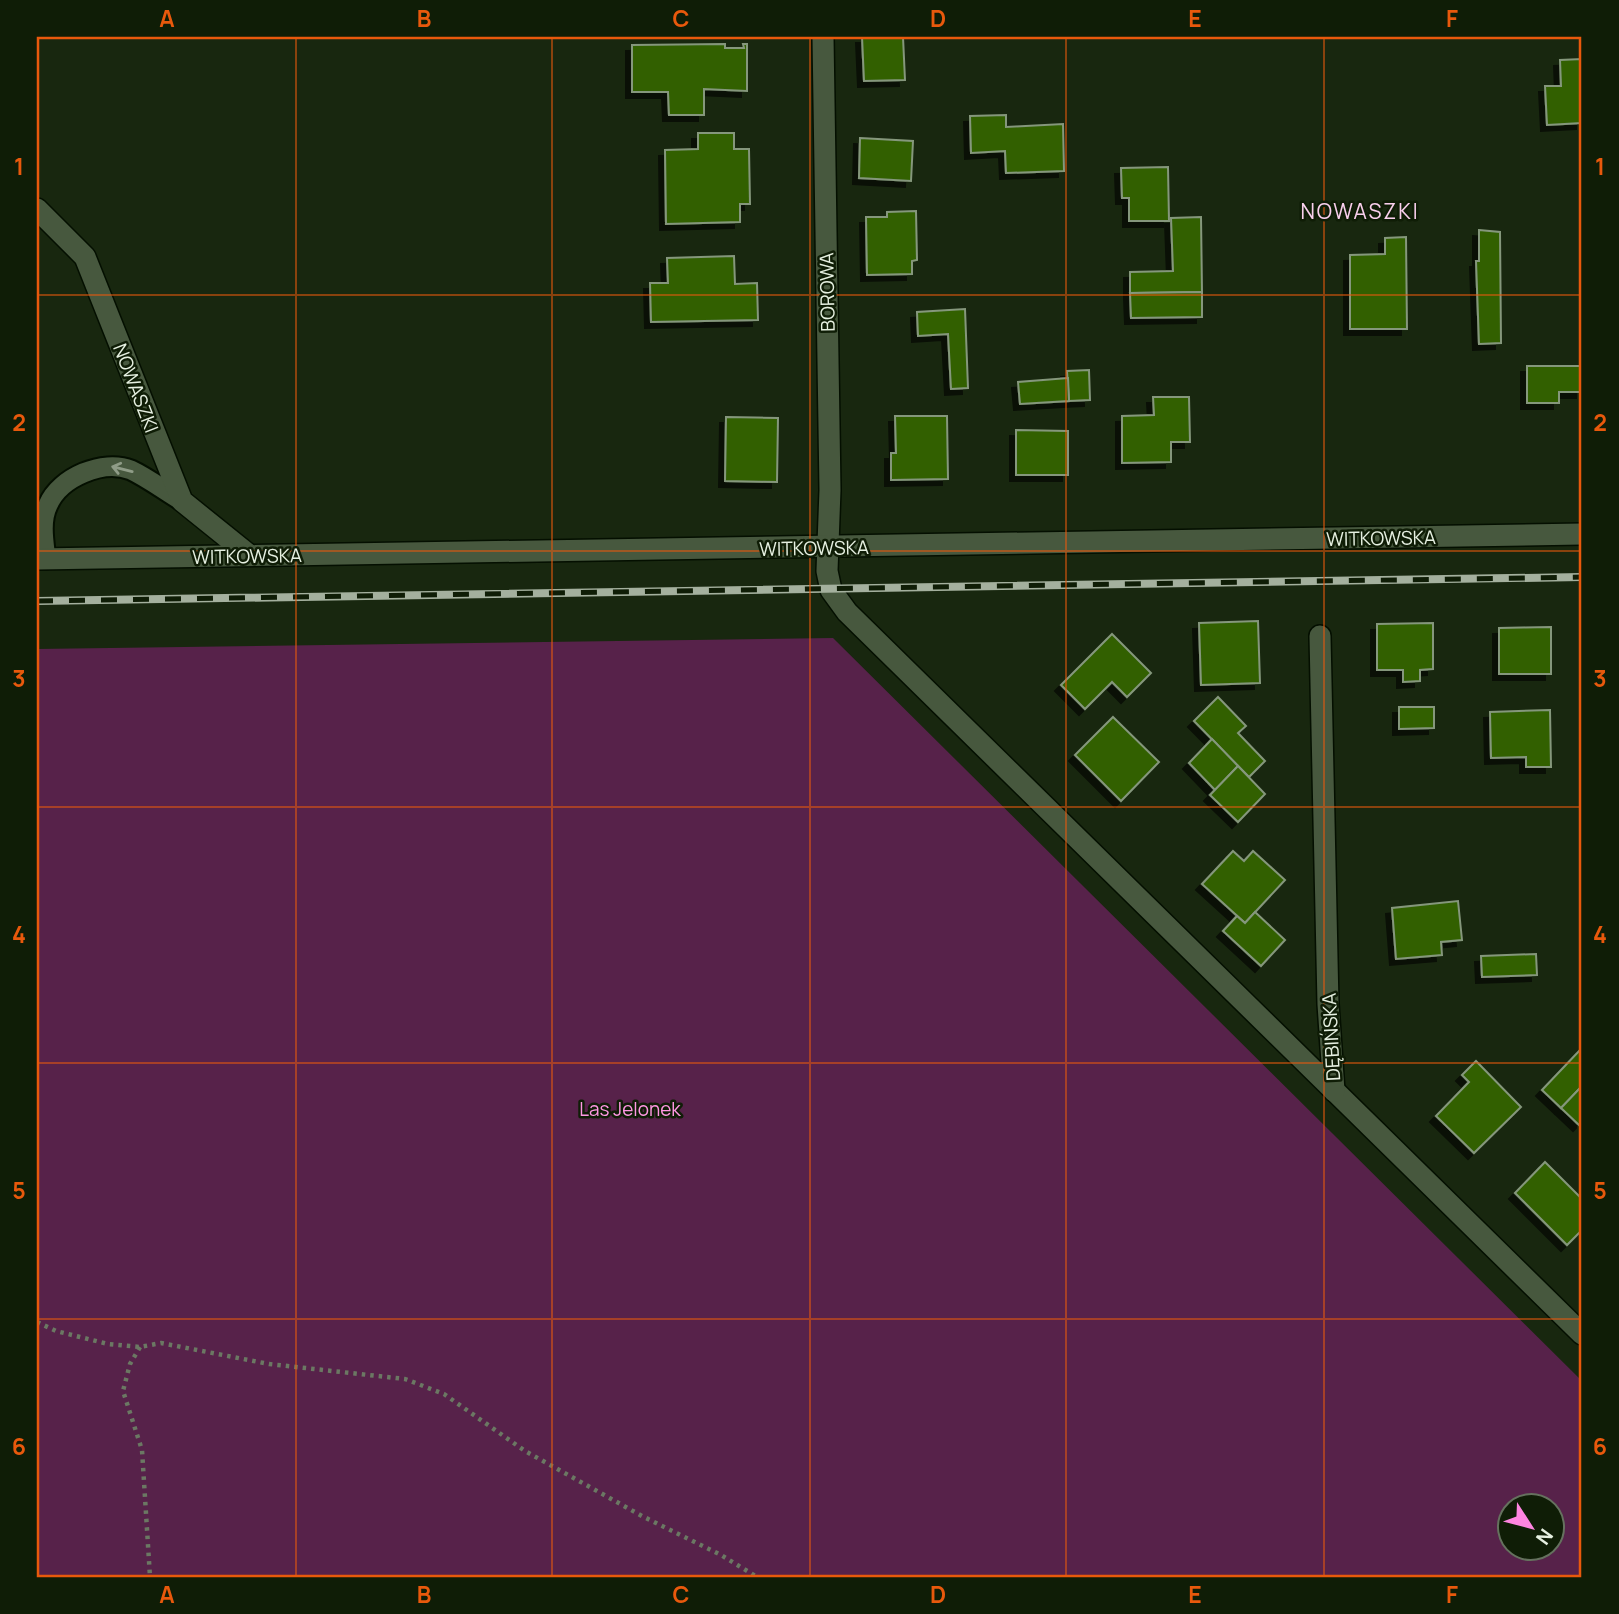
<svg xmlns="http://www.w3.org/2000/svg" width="1619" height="1614" viewBox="0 0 1619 1614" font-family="Manrope,sans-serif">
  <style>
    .green { fill: #57224a; fill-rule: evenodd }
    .building { fill: #316004; stroke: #85977b; stroke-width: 2; filter: url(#shadow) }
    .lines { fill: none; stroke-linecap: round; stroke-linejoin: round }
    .lane-casing { stroke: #040f00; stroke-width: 23 }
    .street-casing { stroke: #040f00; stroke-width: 24 }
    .secondary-casing { stroke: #040f00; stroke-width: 24 }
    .path { stroke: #6b7863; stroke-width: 4.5; stroke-dasharray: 3.5 5; stroke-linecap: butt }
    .lane { stroke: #47583e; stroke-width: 19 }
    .street { stroke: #47583e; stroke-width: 21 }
    .secondary { stroke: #47583e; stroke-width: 21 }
    .rail-casing { stroke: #a4b09e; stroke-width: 8 }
    .rail { stroke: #0f1d06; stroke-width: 5; stroke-dasharray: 16; stroke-linecap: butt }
    .oneway { stroke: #8f9c87 }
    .grid { fill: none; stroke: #e8590c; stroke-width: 2; stroke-opacity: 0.55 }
    .labels { text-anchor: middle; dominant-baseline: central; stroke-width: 5; stroke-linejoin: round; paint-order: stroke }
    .street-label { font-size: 19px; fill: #e6f0e1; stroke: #0f1d06 }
    .park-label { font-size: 19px; fill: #ff97e3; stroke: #0f1d06 }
    .neighbourhood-label { font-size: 21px; letter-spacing: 2px; fill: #f9cfec; stroke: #0f1d06 }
    .neatline { fill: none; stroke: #e8590c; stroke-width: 2.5 }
    .grid-label { font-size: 23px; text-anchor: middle; font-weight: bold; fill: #e8590c }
  </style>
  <defs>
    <filter id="shadow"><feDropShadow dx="-6" dy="6" stdDeviation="0" flood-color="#0009"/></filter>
  </defs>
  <rect width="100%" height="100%" fill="#18270f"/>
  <!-- green -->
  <path class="green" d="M833,638L1582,1381V1577H37V649ZM1510,1506H1552V1548H1510Z"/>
  <!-- building -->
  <g class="building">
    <polygon points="862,37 903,37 905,80 864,81"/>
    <polygon points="725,44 725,48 744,48 743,44 747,44 747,91 704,89 704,115 669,115 668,92 632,92 632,45"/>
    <polygon points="1582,59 1582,123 1547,125 1545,86 1561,86 1560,60"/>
    <polygon points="1006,115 1006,127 1063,124 1064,171 1006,173 1005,151 971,153 970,116"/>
    <polygon points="698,133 734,133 734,149 749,149 750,204 740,204 740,222 666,224 665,150 698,149"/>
    <polygon points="860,138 913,141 911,181 859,178"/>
    <polygon points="1168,167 1169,221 1129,221 1129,198 1122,198 1121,168"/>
    <polygon points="916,211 917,260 912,261 912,274 867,275 866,217 887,217 887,212"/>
    <polygon points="1201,217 1202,292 1130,293 1130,272 1173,271 1171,218"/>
    <polygon points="1479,230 1500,232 1501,343 1479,344 1476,261 1479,261"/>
    <polygon points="1406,237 1407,329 1350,329 1350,255 1385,254 1385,238"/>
    <polygon points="734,256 735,284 757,283 758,320 651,322 650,283 668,283 667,258"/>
    <polygon points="1202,292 1202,317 1131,318 1130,293"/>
    <polygon points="965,309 968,388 951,389 948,334 918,336 917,312"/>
    <polygon points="1527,366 1582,366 1582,392 1559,392 1559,403 1527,403"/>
    <polygon points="1089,370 1090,400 1069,401 1067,371"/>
    <polygon points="1068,378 1069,401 1020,404 1018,382"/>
    <polygon points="1153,397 1189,397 1190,442 1171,442 1171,462 1122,463 1122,416 1154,415"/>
    <polygon points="895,416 947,416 948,479 891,480 891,453 896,453"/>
    <polygon points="726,417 778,418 777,482 725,481"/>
    <polygon points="1016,430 1068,431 1068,475 1016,475"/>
    <polygon points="1258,621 1260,683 1201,685 1199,623"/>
    <polygon points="1433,623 1433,669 1420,670 1420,681 1403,682 1403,670 1377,670 1377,624"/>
    <polygon points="1551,627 1551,674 1499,674 1499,628"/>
    <polygon points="1112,634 1151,673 1127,697 1112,682 1085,709 1061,685"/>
    <polygon points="1218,697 1246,726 1238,733 1265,761 1249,777 1194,721"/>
    <polygon points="1399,707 1434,707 1434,728 1399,729"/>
    <polygon points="1550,710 1551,767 1526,767 1526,757 1491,758 1490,712"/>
    <polygon points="1113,717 1159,762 1121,801 1075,755"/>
    <polygon points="1212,739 1238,766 1215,790 1189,763"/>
    <polygon points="1238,766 1265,794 1238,822 1210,795"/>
    <polygon points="1233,851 1244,861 1253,851 1285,880 1245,923 1202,884"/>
    <polygon points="1458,901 1462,940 1441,942 1442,955 1396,959 1392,908"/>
    <polygon points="1255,912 1285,940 1261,966 1223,931 1237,916 1245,923"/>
    <polygon points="1536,954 1537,975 1482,977 1481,956"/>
    <polygon points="1581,1049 1582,1086 1561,1108 1542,1090"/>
    <polygon points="1476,1061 1521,1107 1474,1153 1436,1116 1469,1082 1462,1075"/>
    <polygon points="1582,1086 1582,1122 1579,1125 1561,1108"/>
    <polygon points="1545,1162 1582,1199 1582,1230 1567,1245 1515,1193"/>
  </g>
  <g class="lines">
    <!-- lane casing -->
    <g class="lane-casing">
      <path id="lane" d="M46,559C44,542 40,521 48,505C60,477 103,459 131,470C148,478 165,491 182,501"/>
    </g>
    <!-- street casing -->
    <g class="street-casing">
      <g id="street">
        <polyline points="823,37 830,490 827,571 831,590 847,612 1582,1334"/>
        <polyline points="37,209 85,257 182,501 249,555"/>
        <polyline points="1320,636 1328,1004 1334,1091"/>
      </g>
    </g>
    <!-- secondary casing -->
    <g class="secondary-casing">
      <polyline id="secondary" points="37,559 1582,534"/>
    </g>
    <!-- path -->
    <g class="path">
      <polyline points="37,1322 56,1331 108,1344 140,1347 161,1343 269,1364 405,1379 444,1394 525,1451 642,1516 721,1555 757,1577"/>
      <polyline points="140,1347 130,1364 123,1391 142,1450 150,1577"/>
    </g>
    <!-- lane -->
    <use href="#lane" class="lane"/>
    <!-- street -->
    <use href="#street" class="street"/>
    <!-- secondary -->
    <use href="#secondary" class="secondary"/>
    <!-- rail casing -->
    <g class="rail-casing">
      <polyline id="rail" points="37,601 1582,577"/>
    </g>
    <!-- rail -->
    <use href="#rail" class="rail"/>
  </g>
  <!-- one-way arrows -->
  <defs><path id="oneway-shaft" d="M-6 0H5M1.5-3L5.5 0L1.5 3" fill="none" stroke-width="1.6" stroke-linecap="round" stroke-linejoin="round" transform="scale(1.75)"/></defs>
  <use class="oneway" href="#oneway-shaft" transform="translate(122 469) rotate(-166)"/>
  <!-- grid -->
  <path class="grid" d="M296,37V1577M552,37V1577M810,37V1577M1066,37V1577M1324,37V1577M37,295H1582M37,551H1582M37,807H1582M37,1063H1582M37,1319H1582"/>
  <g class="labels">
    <!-- street labels -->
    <g class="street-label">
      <text transform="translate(827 292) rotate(-91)">BOROWA</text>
      <text transform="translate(136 388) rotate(69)">NOWASZKI</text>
      <text transform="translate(1381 538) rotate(-1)">WITKOWSKA</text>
      <text transform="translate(814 548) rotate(-1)">WITKOWSKA</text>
      <text transform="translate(247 556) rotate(-1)">WITKOWSKA</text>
      <text transform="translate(1331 1037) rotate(-93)">DĘBIŃSKA</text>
    </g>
    <!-- park labels -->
    <g class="park-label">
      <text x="630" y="1109">Las Jelonek</text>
    </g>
    <!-- neighbourhood labels -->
    <g class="neighbourhood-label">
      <text x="1360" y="211">NOWASZKI</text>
    </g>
  </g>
  <!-- border -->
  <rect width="1619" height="1614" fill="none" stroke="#0f1d06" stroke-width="77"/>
  <!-- north arrow -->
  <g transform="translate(1531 1527) rotate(126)"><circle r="33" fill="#0f1d06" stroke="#65715e" stroke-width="2"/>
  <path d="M0-5L12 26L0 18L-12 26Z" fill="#fe85e0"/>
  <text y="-10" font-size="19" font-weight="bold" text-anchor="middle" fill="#e6f0e1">N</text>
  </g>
  <rect x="38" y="38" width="1542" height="1538" class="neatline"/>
  <g class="grid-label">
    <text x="167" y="27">A</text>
    <text x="424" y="27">B</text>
    <text x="681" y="27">C</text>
    <text x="938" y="27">D</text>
    <text x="1195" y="27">E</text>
    <text x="1452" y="27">F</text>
    <text x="19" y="175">1</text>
    <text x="1600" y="175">1</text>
    <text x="19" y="431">2</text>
    <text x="1600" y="431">2</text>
    <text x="19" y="687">3</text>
    <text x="1600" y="687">3</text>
    <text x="19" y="943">4</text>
    <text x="1600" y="943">4</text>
    <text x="19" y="1199">5</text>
    <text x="1600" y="1199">5</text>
    <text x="19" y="1455">6</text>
    <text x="1600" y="1455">6</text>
    <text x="167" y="1603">A</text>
    <text x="424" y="1603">B</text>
    <text x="681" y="1603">C</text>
    <text x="938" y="1603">D</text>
    <text x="1195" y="1603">E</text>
    <text x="1452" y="1603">F</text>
  </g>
</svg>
